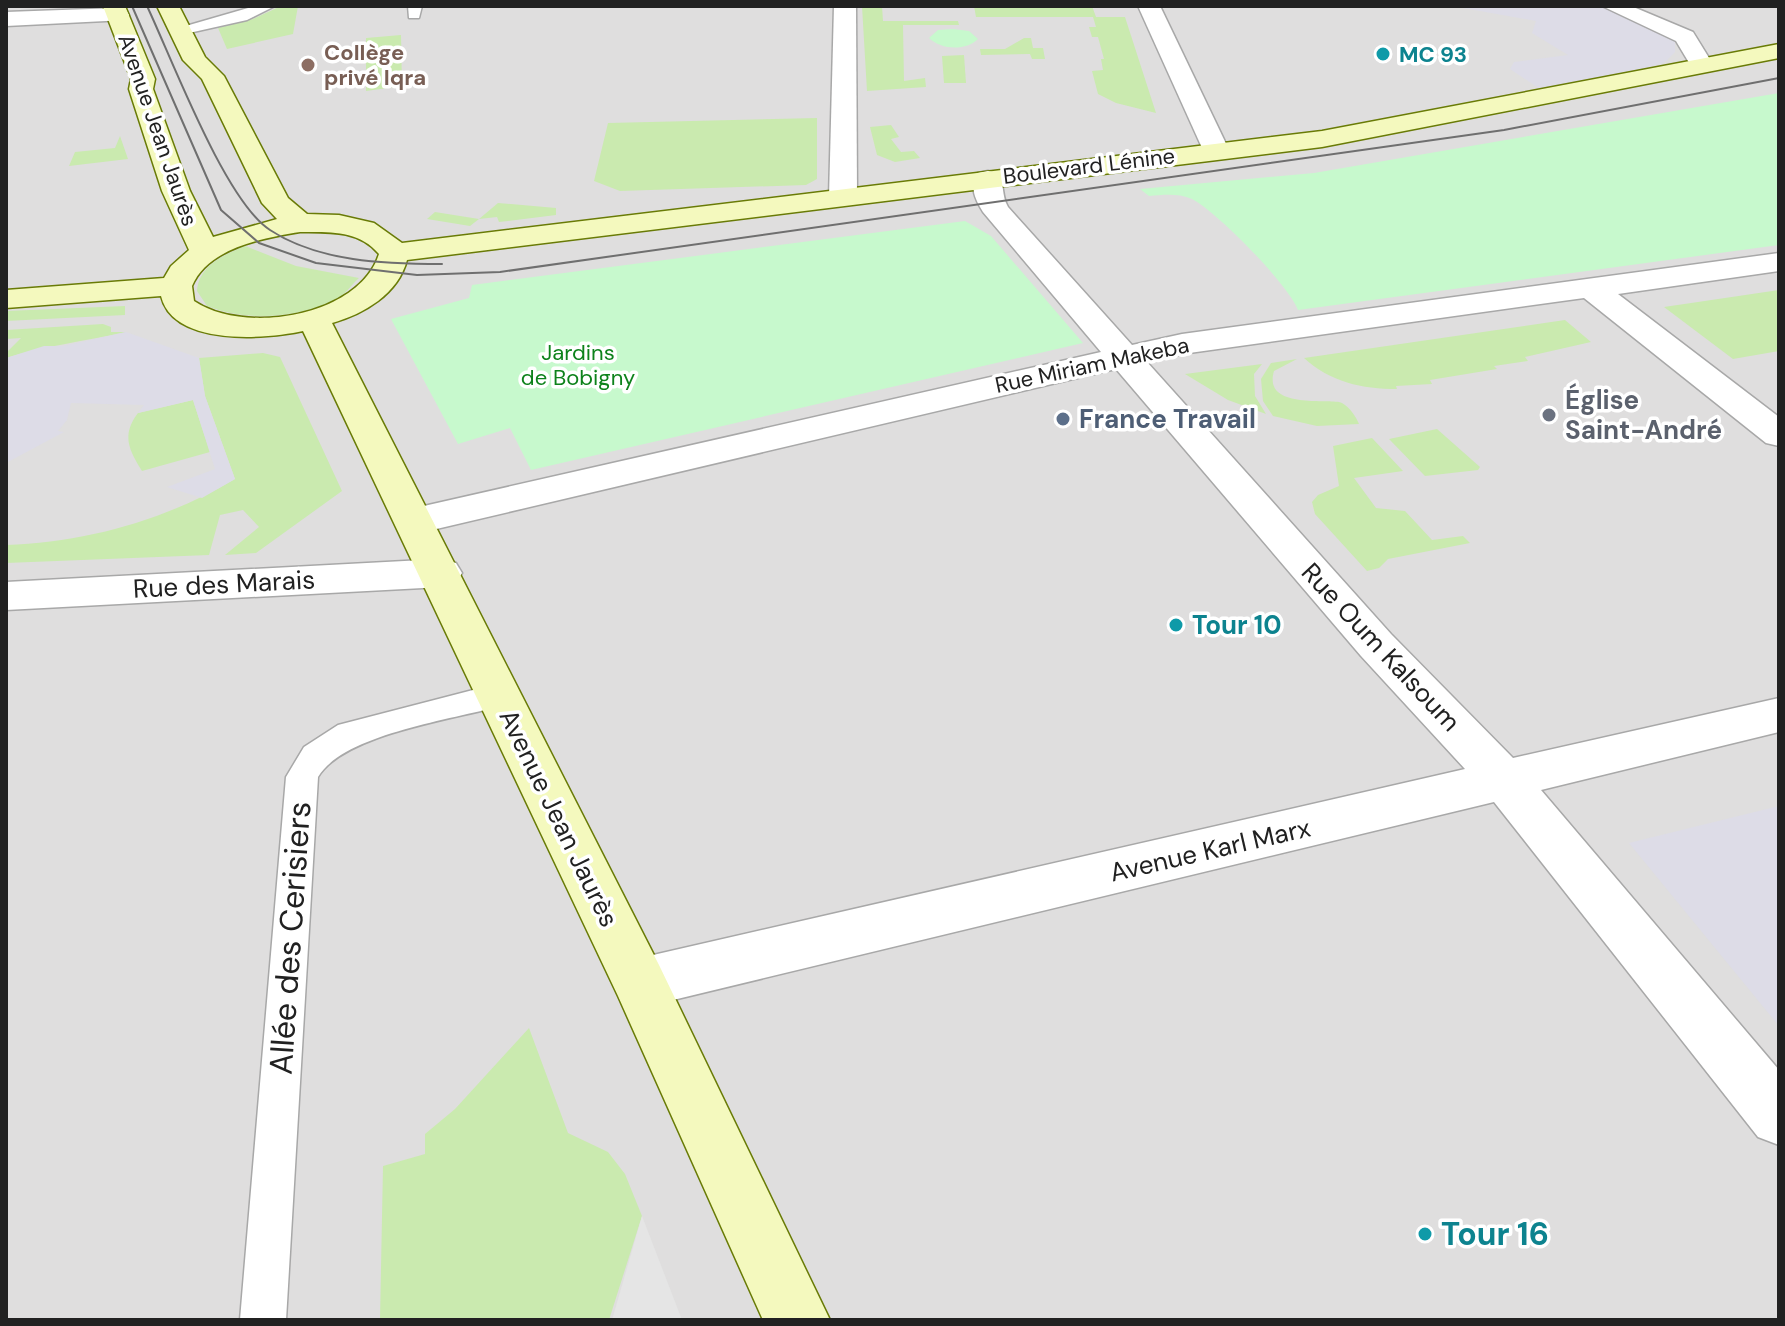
<svg xmlns="http://www.w3.org/2000/svg" width="1785" height="1326" viewBox="0 0 1785 1326" font-family="'DM Sans',sans-serif">
  <style>
    .residential { fill: #dfdede }
    .grass { fill: #caeaaf }
    .park { fill: #c7f9cd }
    .parking { fill: #e5e5e5 }
    .plaza { fill: #dddce7 }
    .lines { fill: none; stroke-linecap: round; stroke-linejoin: round }
    .lane-casing { stroke: #a8a8a8; stroke-width: 3 }
    .street-casing { stroke: #a8a8a8; stroke-width: 3 }
    .secondary-casing { stroke: #697b06; stroke-width: 3 }
    .lane { fill: #fff; fill-rule: evenodd }
    .street { fill: #fff; fill-rule: evenodd }
    .secondary { fill: #f4f9be; fill-rule: evenodd }
    .tram { stroke: #6f6f6f; stroke-width: 2 }
    .culture-dot { fill: #0f9aa8; stroke: #fff; stroke-width: 3 }
    .education-dot { fill: #8d6e63; stroke: #fff; stroke-width: 3 }
    .worship-dot { fill: #6b7280; stroke: #fff; stroke-width: 3 }
    .service-dot { fill: #5c6f8a; stroke: #fff; stroke-width: 3 }
    .labels { text-anchor: middle; dominant-baseline: central; stroke-width: 7; stroke-linejoin: round; paint-order: stroke }
    .far-education-label { font-size: 22px; font-weight: bold; fill: #785e54; stroke: #fff; text-anchor: start }
    .far-culture-label { font-size: 22px; font-weight: bold; fill: #0d838f; stroke: #fff; text-anchor: start }
    .far-street-label { font-size: 22px; fill: #212121; stroke: #fff }
    .far-park-label { font-size: 22px; fill: #0d821b; stroke: #fff }
    .worship-label { font-size: 26px; font-weight: bold; fill: #5b616d; stroke: #fff; text-anchor: start }
    .service-label { font-size: 26px; font-weight: bold; fill: #4e5e75; stroke: #fff; text-anchor: start }
    .street-label { font-size: 26px; fill: #212121; stroke: #fff }
    .culture-label { font-size: 26px; font-weight: bold; fill: #0d838f; stroke: #fff; text-anchor: start }
    .near-street-label { font-size: 32px; fill: #212121; stroke: #fff }
    .near-culture-label { font-size: 32px; font-weight: bold; fill: #0d838f; stroke: #fff; text-anchor: start }
  </style>
  <rect width="100%" height="100%" fill="#f1efe8"/>
  <!-- residential -->
  <rect class="residential" x="6" y="6" width="1773" height="1314"/>
  <!-- grass -->
  <g class="grass">
    <polygon points="281,6 298,6 293,34 227,49 218,28 253,19"/>
    <polygon points="862,6 882,6 883,21 958,21 959,25 903,25 904,81 925,78 926,87 867,91"/>
    <polygon points="974,6 1092,6 1096,17 1125,17 1156,113 1116,103 1098,94 1092,71 1103,70 1101,59 1104,59 1098,37 1092,37 1089,27 1096,27 1093,17 976,17"/>
    <polygon points="401,35 402,86 366,91 366,38"/>
    <polygon points="1024,38 1031,38 1033,48 1043,48 1045,59 1032,59 1030,54 981,55 980,49 1005,49"/>
    <polygon points="964,55 966,83 944,83 942,56"/>
    <polygon points="817,118 817,179 806,185 620,191 594,181 608,123"/>
    <polygon points="891,125 899,137 891,139 901,152 914,151 920,158 895,162 877,155 870,127"/>
    <polygon points="120,136 128,159 69,166 75,152 115,148"/>
    <polygon points="498,203 556,208 556,215 499,222 497,217 479,219 470,226 427,219 435,212 479,219"/>
    <path d="M245,246L296,266L359,278C352,284 348,291 341,296C303,319 247,322 207,306L197,291C199,265 224,255 245,246Z"/>
    <polygon points="1779,290 1779,351 1733,359 1664,307"/>
    <polygon points="125,306 125,315 6,321 6,311"/>
    <path d="M1565,320L1591,342L1525,357L1528,361L1494,366L1497,369L1430,380L1432,384L1396,386L1397,389C1362,389 1330,382 1304,358Z"/>
    <path d="M103,324L111,327V332H126C85,341 45,346 6,358V353L21,338L6,339V330Z"/>
    <path d="M263,353L280,357L342,491L256,553L225,555L259,527L243,510L220,515L209,555L6,563V545C88,542 165,520 235,479L205,396L199,358Z"/>
    <path d="M1297,359L1274,371C1263,408 1322,399 1339,402C1348,404 1357,418 1359,424L1317,426L1273,416L1263,401L1261,379L1271,363Z"/>
    <polygon points="1262,364 1254,374 1255,396 1266,414 1228,400 1185,374"/>
    <path d="M193,400L210,452L142,471C129,450 121,435 138,413Z"/>
    <polygon points="1437,429 1480,467 1478,470 1425,476 1389,439"/>
    <polygon points="1372,438 1403,471 1354,478 1376,508 1405,511 1432,540 1463,536 1470,543 1388,559 1379,568 1367,571 1315,514 1312,502 1318,495 1339,486 1333,446"/>
    <polygon points="529,1028 568,1133 608,1152 625,1174 642,1216 609,1320 380,1320 383,1166 425,1154 425,1134 455,1109"/>
  </g>
  <!-- park -->
  <g class="park">
    <path d="M953,29L969,31L978,39C966,51 941,50 929,38L938,30Z"/>
    <path d="M1779,93V245L1298,310C1289,285 1216,211 1192,199C1178,193 1163,195 1149,196L1140,189L1314,173Z"/>
    <polygon points="965,221 991,236 1083,343 531,470 510,428 458,444 391,319 469,298 472,285"/>
  </g>
  <!-- parking -->
  <polygon class="parking" points="642,1216 682,1320 612,1320"/>
  <!-- plaza -->
  <g class="plaza">
    <polygon points="1452,6 1604,6 1663,31 1675,42 1675,52 1664,63 1635,71 1540,89 1510,69 1514,62 1568,55 1532,33 1536,21"/>
    <polygon points="126,332 199,358 205,396 235,479 202,498 167,487 215,469 193,400 138,413 144,405 71,403 67,420 58,431 64,432 6,463 6,358 44,346 63,346"/>
    <polygon points="1779,806 1777,915 1779,1026 1629,843"/>
  </g>
  <g class="lines">
    <!-- lane casing -->
    <g class="lane-casing">
      <g id="lane">
        <polygon points="255,6 275,6 247,20 180,35 172,30"/>
        <polygon points="408,6 422,6 419,18 409,18"/>
        <path d="M500,683L511,687L515,695L511,703C461,719 345,732 318,777L286,1320H240L286,777L304,747L338,725Z"/>
      </g>
    </g>
    <!-- street casing -->
    <g class="street-casing">
      <g id="street">
        <polygon points="834,6 856,6 857,197 853,203 833,203 829,197"/>
        <polygon points="1138,6 1160,6 1229,150 1225,156 1207,156 1203,150"/>
        <polygon points="1602,6 1631,6 1693,32 1714,66 1710,71 1694,71 1676,41"/>
        <polygon points="118,8 126,10 129,15 126,20 6,26 6,12"/>
        <path d="M988,171L998,173C1005,184 1001,195 1008,207L1132,345L1182,334L1779,253V271L1618,294L1779,417V446L1766,443L1584,298L1182,354L1147,362L1391,634L1513,758L1779,698V732L1541,790L1779,1070V1145L1758,1137L1494,802L640,1008L621,1001L613,983L621,965L640,958L1465,769L1361,656L1116,369L415,534L401,530L395,521L401,512L415,508L1101,352L983,212C975,199 969,187 978,173Z"/>
        <polygon points="442,559 456,563 462,573 456,583 442,587 6,610 6,582"/>
      </g>
    </g>
    <!-- secondary casing -->
    <g class="secondary-casing">
      <path id="secondary" d="M103,6H125L155,79L153,89L190,191L213,237L277,219L262,203L202,79L183,60L157,6H179L205,57L224,76L288,198L307,214L339,215L374,223L402,243L1322,131L1779,44V58L1322,147L407,260C398,294 364,314 332,323L659,965L830,1320H763L618,996L303,331C267,339 173,347 161,296L6,308V290L164,278L171,266L189,250L162,191L129,89L131,79ZM300,232C329,232 359,230 379,254C359,317 244,335 194,301L192,286C208,248 263,238 300,232Z"/>
    </g>
    <!-- lane -->
    <use href="#lane" class="lane"/>
    <!-- street -->
    <use href="#street" class="street"/>
    <!-- secondary -->
    <use href="#secondary" class="secondary"/>
    <!-- tram -->
    <g class="tram">
      <polyline points="132,6 221,210 259,243 316,263 417,275 500,272 1504,130 1779,78"/>
      <path d="M147,6C172,59 225,201 270,230C319,262 385,264 442,264"/>
    </g>
  </g>
  <!-- markers -->
  <g class="culture-dot">
    <circle cx="1383" cy="54" r="8"/>
    <circle cx="1176" cy="625" r="8"/>
    <circle cx="1425" cy="1234" r="8"/>
  </g>
  <circle class="education-dot" cx="308" cy="65" r="8"/>
  <circle class="worship-dot" cx="1549" cy="415" r="8"/>
  <circle class="service-dot" cx="1063" cy="419" r="8"/>
  <g class="labels">
    <!-- far-education labels -->
    <g class="far-education-label">
      <text x="324" y="52">Collège<tspan x="324" dy="25">privé Iqra</tspan></text>
    </g>
    <!-- far-culture labels -->
    <g class="far-culture-label">
      <text x="1399" y="54">MC 93</text>
    </g>
    <!-- far-street labels -->
    <g class="far-street-label">
      <text transform="translate(158 130) rotate(71)">Avenue Jean Jaurès</text>
      <text transform="translate(1089 166) rotate(-7)">Boulevard Lénine</text>
      <text transform="translate(1092 365) rotate(-12)">Rue Miriam Makeba</text>
    </g>
    <!-- far-park labels -->
    <g class="far-park-label">
      <text x="578" y="352">Jardins<tspan x="578" dy="25">de Bobigny</tspan></text>
    </g>
    <!-- worship labels -->
    <g class="worship-label">
      <text x="1565" y="400">Église<tspan x="1565" dy="30">Saint-André</tspan></text>
    </g>
    <!-- service labels -->
    <g class="service-label">
      <text x="1079" y="419">France Travail</text>
    </g>
    <!-- street labels -->
    <g class="street-label">
      <text transform="translate(224 584) rotate(-3)">Rue des Marais</text>
      <text transform="translate(1381 647) rotate(47)">Rue Oum Kalsoum</text>
      <text transform="translate(559 818) rotate(64)">Avenue Jean Jaurès</text>
      <text transform="translate(1210 850) rotate(-13)">Avenue Karl Marx</text>
    </g>
    <!-- culture labels -->
    <g class="culture-label">
      <text x="1192" y="625">Tour 10</text>
    </g>
    <!-- near-street labels -->
    <g class="near-street-label">
      <text transform="translate(290 938) rotate(-86)">Allée des Cerisiers</text>
    </g>
    <!-- near-culture labels -->
    <g class="near-culture-label">
      <text x="1441" y="1234">Tour 16</text>
    </g>
  </g>
  <!-- border -->
  <rect width="1785" height="1326" fill="none" stroke="#212121" stroke-width="16"/>
</svg>
